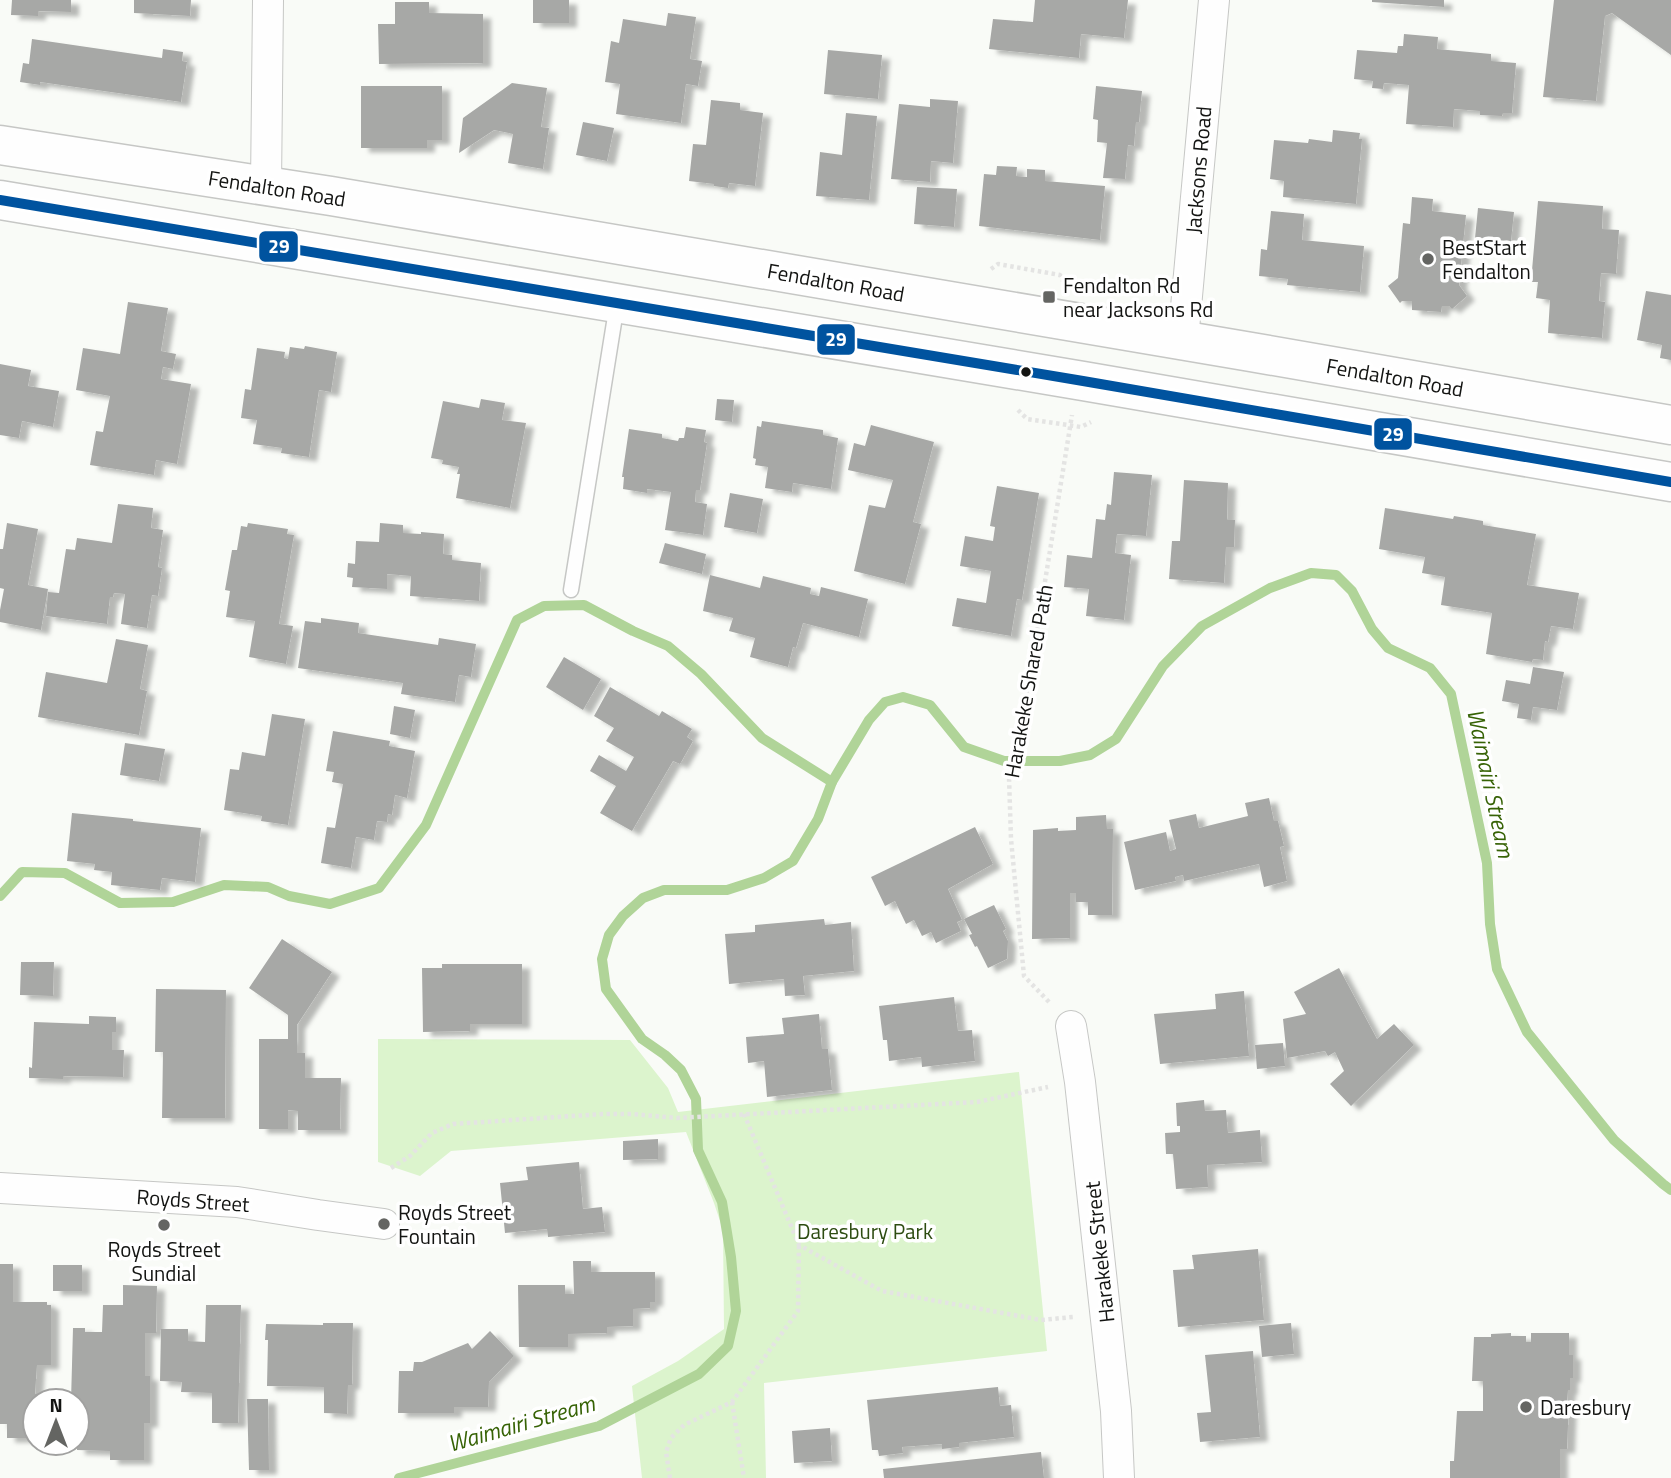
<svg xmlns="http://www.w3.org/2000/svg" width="1671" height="1478" viewBox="0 0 1671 1478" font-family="'Titillium Web',sans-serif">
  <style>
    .green { fill: #dcf4cd }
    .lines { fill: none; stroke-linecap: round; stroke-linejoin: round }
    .stream { stroke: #b0d498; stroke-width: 10 }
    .building { fill: #a7a8a6; filter: url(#shadow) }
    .lane-casing { stroke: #c6c7c5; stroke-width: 17 }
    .street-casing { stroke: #c6c7c5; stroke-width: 32 }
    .primary-casing { stroke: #c6c7c5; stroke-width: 41 }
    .path { stroke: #e4e4e3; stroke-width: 4.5; stroke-dasharray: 3.5 3.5; stroke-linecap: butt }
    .lane { stroke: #fefefe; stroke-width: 14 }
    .street { stroke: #fefefe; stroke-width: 30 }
    .primary { stroke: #fefefe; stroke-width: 38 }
    .bus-1-casing { stroke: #fff; stroke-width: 16 }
    .bus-1 { stroke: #00539f; stroke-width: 10 }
    .poi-dot { fill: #646562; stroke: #fff; stroke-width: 2.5 }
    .bus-dot { fill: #131412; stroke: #fff; stroke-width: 2.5 }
    .labels { text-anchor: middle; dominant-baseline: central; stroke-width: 7; stroke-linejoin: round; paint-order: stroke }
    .street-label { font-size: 21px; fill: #131412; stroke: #fff }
    .poi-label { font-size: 21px; fill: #131412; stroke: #fff; text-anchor: start }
    .park-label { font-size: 21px; fill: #2d4c11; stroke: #fff }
    .water-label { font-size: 23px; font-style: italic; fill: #376306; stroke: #fff }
    .line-badge { stroke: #fff; stroke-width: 2.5 }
    .badge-label { font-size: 19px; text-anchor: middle; font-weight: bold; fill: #fff }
  </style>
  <defs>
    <filter id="shadow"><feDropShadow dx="8" dy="4.5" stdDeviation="2" flood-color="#0004"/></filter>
  </defs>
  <rect width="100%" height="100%" fill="#f9fbf7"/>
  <!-- green -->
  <polygon class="green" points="378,1039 630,1040 668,1088 678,1112 1019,1072 1047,1351 764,1383 766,1478 642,1478 632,1386 678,1361 724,1329 723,1230 714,1203 686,1132 451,1151 420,1176 378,1162"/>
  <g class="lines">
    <!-- stream -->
    <g class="stream">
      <polyline points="0,896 22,872 65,873 120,903 173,902 224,885 268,887 289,896 330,904 379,888 426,825 517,620 544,606 584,605 633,631 668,646 701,674 762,738 832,782"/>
      <polyline points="399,1478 599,1426 699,1374 728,1346 736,1311 731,1257 722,1202 698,1150 696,1099 681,1070 665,1055 642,1039 606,989 602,959 609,935 623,916 643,898 664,890 727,890 764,878 793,861 818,819 832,782 869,720 885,702 903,697 930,705 964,747 1004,761 1060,761 1090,755 1116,739 1163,666 1202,626 1270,588 1311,573 1336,575 1352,591 1372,629 1388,648 1430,668 1451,694 1487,863 1490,924 1497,969 1527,1032 1614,1140 1663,1184 1671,1190"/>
    </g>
  </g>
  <!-- building -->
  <g class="building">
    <polygon points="12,0 71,0 71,12 38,11 38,16 11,15"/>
    <polygon points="134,0 191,0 190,16 134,13"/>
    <rect x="533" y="0" width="36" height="23"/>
    <polygon points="1035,0 1128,0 1124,38 1081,34 1079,58 989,49 993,19 1033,22"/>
    <polygon points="1372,0 1444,0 1444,7 1372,2"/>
    <polygon points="1554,0 1671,0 1671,55 1612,13 1605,16 1596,101 1543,97"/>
    <polygon points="395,2 429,2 429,13 483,14 483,63 379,64 378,24 395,24"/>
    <polygon points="668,13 696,17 690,59 702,61 698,86 686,84 681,123 616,114 620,84 605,82 611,41 619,43 623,19 666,26"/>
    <polygon points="1404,34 1438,37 1437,49 1491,54 1491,61 1516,63 1512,113 1503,113 1502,116 1480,115 1480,111 1454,109 1453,127 1406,124 1409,85 1384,83 1383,89 1372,88 1373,81 1354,79 1357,50 1397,53 1398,46 1403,46"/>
    <polygon points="32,39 162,58 163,49 183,52 182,61 187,62 181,102 40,82 40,85 20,82 23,63 29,64"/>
    <polygon points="828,50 882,55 878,99 824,94"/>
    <polygon points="512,83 547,88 541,127 549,128 543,169 508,163 513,134 494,130 459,153 463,118"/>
    <polygon points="361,86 442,86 442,140 427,140 427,148 361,148"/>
    <polygon points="1096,86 1142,91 1139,122 1136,122 1134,146 1128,145 1125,179 1103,178 1107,143 1097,142 1098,120 1093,119"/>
    <polygon points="930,99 958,101 953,163 931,161 930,182 891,179 899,104 930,107"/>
    <polygon points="711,100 740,103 740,110 763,113 755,186 729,183 728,188 714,186 714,184 689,181 693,144 706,145"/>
    <polygon points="846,113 877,116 869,200 816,196 820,152 842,155"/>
    <polygon points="583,122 614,128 607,161 576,155"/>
    <polygon points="1333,130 1360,133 1359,139 1362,139 1356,204 1283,197 1284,181 1270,179 1274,140 1308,143 1309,139 1332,142"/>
    <polygon points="997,166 1017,167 1016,176 1027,177 1027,169 1045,170 1045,181 1105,186 1100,240 979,226 984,174 996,175"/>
    <polygon points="917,187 957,189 954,227 914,224"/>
    <polygon points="1412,197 1433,199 1432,211 1466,215 1459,285 1467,296 1452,309 1449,306 1442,306 1441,312 1412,310 1412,301 1402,301 1400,303 1388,286 1398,278 1403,223 1410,224"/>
    <polygon points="1538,201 1603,206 1602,229 1619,230 1616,274 1601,273 1599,301 1605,302 1602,338 1548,333 1550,300 1536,298 1538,282 1531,282"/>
    <polygon points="1478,208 1514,212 1511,241 1475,238"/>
    <polygon points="1271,211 1304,214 1302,240 1364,246 1360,292 1287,285 1288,279 1259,276 1261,249 1267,250"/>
    <polygon points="1646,291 1671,295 1671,360 1660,358 1662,345 1637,340"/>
    <polygon points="128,302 168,308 161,351 176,354 173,369 163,367 161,379 191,384 177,464 156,460 154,475 90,465 96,431 103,432 110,396 76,390 83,348 120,354"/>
    <polygon points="305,346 337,352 331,392 319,390 309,457 281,453 282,448 253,444 257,420 241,418 245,389 251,390 257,348 285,352 284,358 288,359 290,347 304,349"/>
    <polygon points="0,364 31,370 28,386 59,391 53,427 22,421 19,438 0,435"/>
    <polygon points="481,399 505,403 502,420 526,423 510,508 456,498 460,474 457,474 459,467 442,464 443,460 431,458 443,401 479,408"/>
    <polygon points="717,399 734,400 732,422 715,420"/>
    <polygon points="762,421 823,430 823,435 838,438 831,489 793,483 792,492 765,488 768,467 755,465 756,459 753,458 757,426 761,427"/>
    <polygon points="871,425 934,442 913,522 921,524 905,584 854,571 869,505 885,508 893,480 848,470 854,443 865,446"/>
    <polygon points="686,427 706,430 704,442 707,443 700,490 696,490 695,502 707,504 703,535 665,530 671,492 647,489 647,493 623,489 624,477 622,477 629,429 662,434 662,438 678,441 679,438 684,438"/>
    <polygon points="1114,472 1152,475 1146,536 1117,534 1115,553 1131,555 1124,620 1086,616 1089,589 1064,587 1067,555 1092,558 1096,519 1105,520 1107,504 1111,505"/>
    <polygon points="1184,480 1228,483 1227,520 1235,520 1234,547 1226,547 1224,583 1169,579 1172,541 1180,541"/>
    <polygon points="997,486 1039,493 1022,600 1017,599 1011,636 952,626 957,598 986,603 991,571 960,566 965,536 993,541 995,527 990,526"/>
    <polygon points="730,493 763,499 757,533 724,527"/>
    <polygon points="118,504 153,508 151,528 163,530 158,567 162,568 158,596 152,595 147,628 121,624 125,594 114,593 113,597 110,597 107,624 46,616 48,592 59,593 66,549 75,550 77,538 112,543"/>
    <polygon points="1385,508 1453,519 1454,516 1483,521 1483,525 1536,534 1527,585 1579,593 1573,629 1551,626 1548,642 1545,641 1543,660 1533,659 1532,662 1486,654 1492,613 1441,605 1445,577 1422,573 1425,557 1379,549"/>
    <polygon points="7,523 38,529 28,585 48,589 41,630 0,622 0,610 4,589 0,588 0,549 3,549"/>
    <polygon points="248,523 288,529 287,534 294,535 279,624 293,626 286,664 249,657 255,621 226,617 230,591 225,590 232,550 237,550 241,526 247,527"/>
    <polygon points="380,523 403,525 403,533 421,534 421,532 444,534 443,554 452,555 452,560 481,563 479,601 410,596 411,576 387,574 387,589 352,587 353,578 347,577 348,563 355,564 356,541 379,542"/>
    <polygon points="665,543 706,554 702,574 659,563"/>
    <polygon points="710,575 760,588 763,576 811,588 810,594 819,596 821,587 868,599 859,637 803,623 796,648 793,647 788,667 750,657 755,638 729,631 733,618 703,611"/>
    <polygon points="321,618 359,623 358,633 438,645 439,638 476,644 471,677 459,675 455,702 401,694 403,683 298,668 305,621 321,623"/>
    <polygon points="116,639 148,645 140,689 147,691 139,735 38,717 46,672 107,683"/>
    <polygon points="564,657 601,679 583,710 546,687"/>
    <polygon points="1533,667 1564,672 1557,710 1533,707 1531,720 1517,718 1519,704 1502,701 1506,680 1530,684"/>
    <polygon points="610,687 659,716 662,711 692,729 687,737 693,741 680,764 673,761 632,831 600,813 616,786 590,771 599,755 626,771 634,757 606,741 614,728 594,716"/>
    <polygon points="394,706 415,710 410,738 390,734"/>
    <polygon points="272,714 305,719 288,825 261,821 262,816 224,810 230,769 239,770 242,752 265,756"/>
    <polygon points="333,731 390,741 389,746 415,751 407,798 395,795 392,815 388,814 387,822 377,821 374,840 356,837 351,868 321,863 327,827 335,828 343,784 332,782 334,772 326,771"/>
    <polygon points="125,743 165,749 159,781 120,775"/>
    <polygon points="1269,798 1274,821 1278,821 1284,846 1280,847 1287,881 1264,887 1259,864 1184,881 1183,875 1175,877 1176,881 1135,890 1124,842 1166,832 1170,851 1176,849 1169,820 1196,814 1199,828 1248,816 1245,803"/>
    <polygon points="72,813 133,819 133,821 201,828 195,882 162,878 160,890 111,885 112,872 94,870 95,864 67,861"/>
    <polygon points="1106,815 1107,829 1113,829 1112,915 1088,915 1088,902 1076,902 1076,893 1070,893 1070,938 1032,939 1033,830 1058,828 1058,831 1076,830 1076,817"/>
    <polygon points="975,827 993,864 948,889 962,920 957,922 961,931 936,943 931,932 922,936 914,920 906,924 895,901 885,906 871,877"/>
    <polygon points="994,905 1006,929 1003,931 1008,941 1007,959 988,968 977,946 975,947 969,935 972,934 964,919"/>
    <polygon points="824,919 825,925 851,922 854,971 803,976 805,995 785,996 784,979 729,984 725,934 755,932 755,925"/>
    <polygon points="282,939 332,972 297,1025 297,1053 305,1053 305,1078 341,1078 340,1130 298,1130 298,1111 288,1110 288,1129 259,1129 259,1039 288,1039 288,1015 249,988"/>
    <polygon points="21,962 54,962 53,996 20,995"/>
    <polygon points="442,964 522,964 522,1024 470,1024 470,1031 423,1032 422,968 442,968"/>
    <polygon points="1339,968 1377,1039 1394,1024 1414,1045 1351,1106 1330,1084 1344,1071 1335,1052 1328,1056 1325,1051 1287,1058 1283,1019 1306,1014 1294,992"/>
    <polygon points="156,989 226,990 225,1118 162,1118 163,1052 155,1052"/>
    <polygon points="1244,991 1249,1056 1160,1064 1154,1014 1216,1009 1215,994"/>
    <polygon points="954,997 958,1031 972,1030 975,1061 922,1067 921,1057 889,1061 887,1040 883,1040 879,1006"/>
    <polygon points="819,1014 822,1049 828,1049 832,1090 767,1097 764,1061 748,1063 746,1037 784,1034 782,1018"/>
    <polygon points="89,1016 116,1017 116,1032 112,1032 112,1050 124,1050 123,1077 63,1076 63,1079 29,1078 29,1067 32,1068 34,1022 89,1024"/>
    <polygon points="1283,1043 1285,1066 1257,1069 1255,1045"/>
    <polygon points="1204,1100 1205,1111 1226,1110 1228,1133 1260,1130 1262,1162 1207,1165 1208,1187 1176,1189 1173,1154 1166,1154 1165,1133 1180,1132 1180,1126 1177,1126 1176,1103"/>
    <polygon points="658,1139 658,1159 623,1160 623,1141"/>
    <polygon points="579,1162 583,1209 602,1207 605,1232 548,1237 547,1229 505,1233 500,1183 528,1180 526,1167"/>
    <polygon points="1258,1249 1264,1320 1178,1327 1173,1270 1194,1269 1192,1255"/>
    <polygon points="573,1261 591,1261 591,1272 655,1272 655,1302 650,1302 650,1308 633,1309 633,1326 607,1327 607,1333 568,1334 568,1347 519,1347 518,1285 565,1285 565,1294 574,1294"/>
    <polygon points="0,1264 13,1264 13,1302 47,1302 47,1305 51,1305 51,1365 37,1365 35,1394 39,1394 39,1401 35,1401 34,1438 7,1438 7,1424 0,1424"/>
    <rect x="53" y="1265" width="29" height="26"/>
    <polygon points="123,1285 157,1286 156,1333 145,1333 145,1376 150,1376 150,1423 144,1423 144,1460 110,1460 110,1451 77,1450 77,1401 71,1401 73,1328 85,1328 85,1332 102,1332 103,1305 123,1305"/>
    <polygon points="206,1305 241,1305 238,1423 212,1423 212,1393 181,1392 182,1382 160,1381 161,1329 188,1329 188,1341 205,1342"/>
    <polygon points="323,1323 353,1323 352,1385 348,1385 347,1414 324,1413 324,1387 267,1386 268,1340 265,1340 266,1324 323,1325"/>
    <polygon points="1291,1323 1294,1354 1262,1357 1259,1326"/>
    <polygon points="490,1331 514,1356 489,1382 488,1407 454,1407 454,1413 398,1413 399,1371 413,1371 414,1362 422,1362 468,1343 472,1349"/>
    <polygon points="1511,1333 1511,1336 1526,1336 1526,1342 1531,1342 1531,1333 1569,1333 1569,1355 1573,1355 1573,1378 1570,1378 1570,1390 1568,1390 1567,1402 1569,1402 1567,1449 1560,1449 1560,1478 1450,1478 1450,1461 1454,1461 1457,1411 1483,1411 1483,1381 1472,1381 1474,1337 1491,1337 1491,1334"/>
    <polygon points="1253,1351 1260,1437 1200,1442 1197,1413 1211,1412 1205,1355"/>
    <polygon points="998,1387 1000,1406 1011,1405 1014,1437 959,1443 959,1447 942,1449 942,1444 902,1447 903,1453 879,1456 878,1450 872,1450 867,1400"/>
    <polygon points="247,1399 268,1399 269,1470 249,1470"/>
    <polygon points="830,1428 832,1461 794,1463 792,1431"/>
    <polygon points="1041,1452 1044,1478 884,1478 883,1469"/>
  </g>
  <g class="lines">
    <!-- lane casing -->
    <g class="lane-casing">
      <polyline id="lane" points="571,590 617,304"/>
    </g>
    <!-- street casing -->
    <g class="street-casing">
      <g id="street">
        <polyline points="266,185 268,0"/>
        <polyline points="1183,340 1214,0"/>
        <polyline points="1071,1026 1080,1082 1116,1411 1119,1478"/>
        <polyline points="0,1188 237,1202 318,1215 384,1224"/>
      </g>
    </g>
    <!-- primary casing -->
    <g class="primary-casing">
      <g id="primary">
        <polyline points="0,145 331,196 1251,352 1671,425"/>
        <polyline points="0,200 1083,381 1671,482"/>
      </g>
    </g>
    <!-- path -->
    <g class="path">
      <polyline points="991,269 998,264 1060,275 1063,281"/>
      <polyline points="1018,410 1027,419 1081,427 1091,422"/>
      <polyline points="1049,1002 1024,976 1011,839 1009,777 1023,717 1072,415"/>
      <polyline points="744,1114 799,1245 882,1291 1041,1320 1073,1317"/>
      <polyline points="391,1168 410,1156 432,1133 453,1124 603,1114 632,1114 677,1118 977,1102 1048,1087"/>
      <polyline points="732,1402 744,1478"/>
      <polyline points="670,1478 666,1452 671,1438 684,1425 732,1402 798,1311 799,1245"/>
    </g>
    <!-- lane -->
    <use href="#lane" class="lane"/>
    <!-- street -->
    <use href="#street" class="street"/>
    <!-- primary -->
    <use href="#primary" class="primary"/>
    <!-- bus-1 casing -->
    <g class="bus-1-casing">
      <polyline id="bus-1" points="0,200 1083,381 1671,482"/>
    </g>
    <!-- bus-1 -->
    <use href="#bus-1" class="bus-1"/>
  </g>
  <!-- markers -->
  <g class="poi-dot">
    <circle cx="1428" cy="259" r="7"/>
    <rect x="1042" y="290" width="14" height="14" rx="3.5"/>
    <circle cx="384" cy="1224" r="7"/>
    <circle cx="164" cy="1225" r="7"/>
    <circle cx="1526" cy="1407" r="7"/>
  </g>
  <circle class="bus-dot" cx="1026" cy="372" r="6"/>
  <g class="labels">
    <!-- street labels -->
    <g class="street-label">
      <text transform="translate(1198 170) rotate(-85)">Jacksons Road</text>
      <text transform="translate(277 188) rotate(9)">Fendalton Road</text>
      <text transform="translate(836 282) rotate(10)">Fendalton Road</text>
      <text transform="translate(1395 377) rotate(10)">Fendalton Road</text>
      <text transform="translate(1028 681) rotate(-80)">Harakeke Shared Path</text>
      <text transform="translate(193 1200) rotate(4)">Royds Street</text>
      <text transform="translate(1099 1252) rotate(-96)">Harakeke Street</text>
    </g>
    <!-- poi labels -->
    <g class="poi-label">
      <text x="1442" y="247">BestStart<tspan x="1442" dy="24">Fendalton</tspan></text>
      <text x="1063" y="285">Fendalton Rd<tspan x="1063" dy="24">near Jacksons Rd</tspan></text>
      <text x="398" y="1212">Royds Street<tspan x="398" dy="24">Fountain</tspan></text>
      <text x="164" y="1249" text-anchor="middle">Royds Street<tspan x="164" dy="24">Sundial</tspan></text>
      <text x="1540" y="1407">Daresbury</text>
    </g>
    <!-- park labels -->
    <g class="park-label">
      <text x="865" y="1231">Daresbury Park</text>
    </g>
    <!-- water labels -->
    <g class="water-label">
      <text transform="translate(1491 783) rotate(78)">Waimairi Stream</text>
      <text transform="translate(521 1423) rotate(-16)">Waimairi Stream</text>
    </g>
  </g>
  <g class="line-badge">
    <rect x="258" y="230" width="41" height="33" rx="7" fill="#00539f"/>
    <rect x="816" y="323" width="40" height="33" rx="7" fill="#00539f"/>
    <rect x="1373" y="417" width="40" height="34" rx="7" fill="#00539f"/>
  </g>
  <g class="badge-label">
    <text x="279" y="253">29</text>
    <text x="836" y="346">29</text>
    <text x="1393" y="441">29</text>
  </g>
  <!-- north arrow -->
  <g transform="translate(56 1422)"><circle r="33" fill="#ffffff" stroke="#a1a1a0" stroke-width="2"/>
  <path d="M0-5L12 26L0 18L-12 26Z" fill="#646562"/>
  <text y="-10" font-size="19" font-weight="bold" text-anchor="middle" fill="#131412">N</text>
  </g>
</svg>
